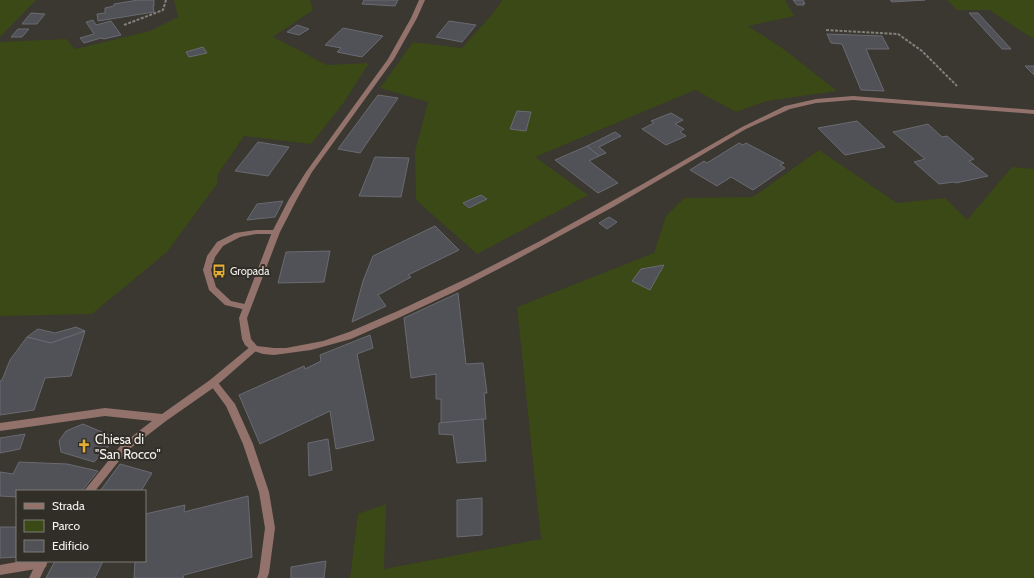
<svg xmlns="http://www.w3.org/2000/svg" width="1034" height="578" viewBox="0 0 1034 578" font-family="Cabin,sans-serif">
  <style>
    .green { fill: #3a4915 }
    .building { fill: #515158; stroke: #6a6b72 }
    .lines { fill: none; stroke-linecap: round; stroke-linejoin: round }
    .path { stroke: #84817b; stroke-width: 2; stroke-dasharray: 3 1.5; stroke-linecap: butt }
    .service { fill: #93726c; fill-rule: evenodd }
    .minor { fill: #93726c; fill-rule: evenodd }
    .tertiary { fill: #93726c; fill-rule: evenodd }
    .labels { text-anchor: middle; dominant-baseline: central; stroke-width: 4; stroke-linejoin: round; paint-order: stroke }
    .poi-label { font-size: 11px; fill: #f4f2ee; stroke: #312d27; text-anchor: start }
    .near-poi-label { font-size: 13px; fill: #f4f2ee; stroke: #312d27; text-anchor: start }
  </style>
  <rect width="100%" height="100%" fill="#3b3731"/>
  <!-- green -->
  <g class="green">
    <polygon points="0,0 36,0 0,37"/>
    <polygon points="174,0 310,0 313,10 273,37 327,65 369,63 345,101 311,144 244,136 218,174 217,184 167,252 92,314 0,316 0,42 66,39 75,49 150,31 178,17"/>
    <polygon points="502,0 785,0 794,16 748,26 781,47 837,91 767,101 736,112 695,90 535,157 588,195 477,254 416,200 415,151 428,102 380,88 413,42 462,48 495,11"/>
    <polygon points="947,0 1034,0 1034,39 989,10 957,10"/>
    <polygon points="819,150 897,203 945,198 967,220 1012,167 1034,169 1034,578 350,578 358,514 386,504 384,569 541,539 517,307 654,253 666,216 684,198 753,197"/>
  </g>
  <!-- building -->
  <g class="building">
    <polygon points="138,0 154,0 154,6 153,6 154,12 98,21 97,14 105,13 105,8 114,6 114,4"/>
    <polygon points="364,0 398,0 395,6 362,4"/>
    <polygon points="793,0 803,0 805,4 803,3 804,5 797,5"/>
    <polygon points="890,0 925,0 892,2"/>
    <polygon points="31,13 45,14 37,24 22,24"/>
    <polygon points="969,13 978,13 1011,49 1002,49"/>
    <polygon points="93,20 96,25 111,21 121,35 104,39 101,38 84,43 80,38 94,34 86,22"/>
    <polygon points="449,21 476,25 462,42 436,37"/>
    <polygon points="297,25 309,29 299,35 287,32"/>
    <polygon points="343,28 383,36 362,57 337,52 341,48 325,45"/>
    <polygon points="18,29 29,29 22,37 11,37"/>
    <polygon points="827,34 882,36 889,49 866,49 884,91 861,90 842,44 831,43"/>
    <polygon points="203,47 207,53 189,57 186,52"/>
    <polygon points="1025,66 1034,66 1034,75"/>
    <polygon points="378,95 398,98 360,153 338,149"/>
    <polygon points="517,111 531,112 526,131 510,129"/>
    <polygon points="671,113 683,120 675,124 684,129 680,132 686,136 666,145 642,129 654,123 651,121"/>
    <polygon points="857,121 885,147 845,155 818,128"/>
    <polygon points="928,124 942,137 947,136 974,159 969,161 988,176 956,183 954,182 939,184 914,162 925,159 893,132"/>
    <polygon points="615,132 621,136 599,147 606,153 599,156 587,146"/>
    <polygon points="258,142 289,147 268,176 235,171"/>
    <polygon points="739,143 743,145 746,143 784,163 780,165 785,168 753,190 731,177 717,186 690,170 704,161 707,163"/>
    <polygon points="587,146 599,156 589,161 618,183 598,193 555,160"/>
    <polygon points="375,157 409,158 401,197 359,196"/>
    <polygon points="481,195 487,199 469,208 463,203"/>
    <polygon points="283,201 275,217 247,220 257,204"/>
    <polygon points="609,217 617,222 607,229 599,223"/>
    <polygon points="435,226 459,250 408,275 411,277 378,295 386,306 352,322 363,281 373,256"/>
    <polygon points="330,251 324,282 278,283 286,252"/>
    <polygon points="664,265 650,290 632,281 641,269"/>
    <polygon points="458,293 466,364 483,363 487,393 484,393 486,419 441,423 441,399 436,399 436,374 411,378 404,318"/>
    <polygon points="76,327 85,331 51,343 27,337 38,329 55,333"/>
    <polygon points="85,331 71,376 45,378 34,410 0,415 0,381 2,380 10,360 27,337 51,343"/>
    <polygon points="370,335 373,348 357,354 374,440 336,449 330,411 260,444 239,395 304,366 305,369 321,361 320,355"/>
    <polygon points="483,419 486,461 457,463 453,435 439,434 439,423"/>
    <polygon points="83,424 116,438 94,462 61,452 59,441 66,431"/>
    <polygon points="25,434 20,449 0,453 0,438"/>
    <polygon points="328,439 332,470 309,476 308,443"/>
    <polygon points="19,462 67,464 98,471 82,491 17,491 17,497 0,496 0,472 13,474"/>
    <polygon points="120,464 152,473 141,491 100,491"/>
    <polygon points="248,496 252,557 184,575 183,578 134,578 135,561 145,561 145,514 185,505 184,512"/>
    <polygon points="482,498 482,535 457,537 457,500"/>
    <polygon points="0,527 17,527 17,557 0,558"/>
    <polygon points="55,561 103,561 95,578 46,578"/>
    <polygon points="326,561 324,578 291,578 291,567"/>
  </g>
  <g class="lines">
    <!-- path -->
    <g class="path">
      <polyline points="124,25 163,10 166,0"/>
      <polyline points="826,30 898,34 922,51 957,86"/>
    </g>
    <!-- service -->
    <g class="service">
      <polygon points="256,230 276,230 280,232 276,234 256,234 240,237 223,246 215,257 211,270 216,287 231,301 249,305 250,307 249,309 246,310 225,305 209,290 203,270 207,256 217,242 235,233"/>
      <polygon points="213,379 216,380 235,404 253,444 269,492 275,528 269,573 267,578 257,578 259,573 265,528 259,492 243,444 226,406 209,383 210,380"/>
      <polygon points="22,561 47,561 47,563 46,567 42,568 0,575 0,565"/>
    </g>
    <!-- minor -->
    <g class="minor">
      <polygon points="254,345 257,346 258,348 257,350 216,386 166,421 127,451 95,491 84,491 121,445 152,421 105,416 0,431 0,423 105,408 162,414 210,380 251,346"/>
      <polygon points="37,561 48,561 40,578 29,578"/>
    </g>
    <!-- tertiary -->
    <polygon class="tertiary" points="419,0 425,0 417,18 394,59 312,172 297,199 280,232 247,318 251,339 257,346 274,348 286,348 323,341 349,332 400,310 472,276 540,241 641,185 742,127 785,106 816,99 853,96 1034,110 1034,114 853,100 816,103 790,109 746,129 613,207 512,262 454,292 394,320 351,339 311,350 274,355 263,354 251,350 245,345 242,339 239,318 272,232 289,199 306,172 388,59 411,18"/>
  </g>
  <!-- icons -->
  <defs>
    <g id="bus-bare" transform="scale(1.08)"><path d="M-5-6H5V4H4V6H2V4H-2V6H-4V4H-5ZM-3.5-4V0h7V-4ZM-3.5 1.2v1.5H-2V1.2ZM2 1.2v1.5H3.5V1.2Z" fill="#e2ae34" stroke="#312d27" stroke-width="2.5" paint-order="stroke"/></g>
    <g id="church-bare" transform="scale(1.08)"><path d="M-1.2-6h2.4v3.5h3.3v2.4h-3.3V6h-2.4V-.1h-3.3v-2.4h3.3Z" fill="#e2ae34" stroke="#312d27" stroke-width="2.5" paint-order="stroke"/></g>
  </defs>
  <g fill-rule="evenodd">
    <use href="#bus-bare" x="219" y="271"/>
    <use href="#church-bare" x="84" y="446"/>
  </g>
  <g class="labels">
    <!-- poi labels -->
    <g class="poi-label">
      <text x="230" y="271">Gropada</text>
    </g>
    <!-- near-poi labels -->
    <g class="near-poi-label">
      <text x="95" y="439">Chiesa di<tspan x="95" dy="15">"San Rocco"</tspan></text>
    </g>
  </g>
  <!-- legend -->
  <rect x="16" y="490" width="130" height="72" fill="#312d27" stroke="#7f7c77"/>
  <rect x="24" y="503" width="20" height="6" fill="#93726c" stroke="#7f7c77"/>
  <text x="52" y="510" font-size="12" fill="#f4f2ee">Strada</text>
  <rect x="24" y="520" width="20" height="12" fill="#3a4915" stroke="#7f7c77"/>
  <text x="52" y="530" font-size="12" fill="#f4f2ee">Parco</text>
  <rect x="24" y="540" width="20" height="12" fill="#515158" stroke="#7f7c77"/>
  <text x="52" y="550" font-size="12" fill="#f4f2ee">Edificio</text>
</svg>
